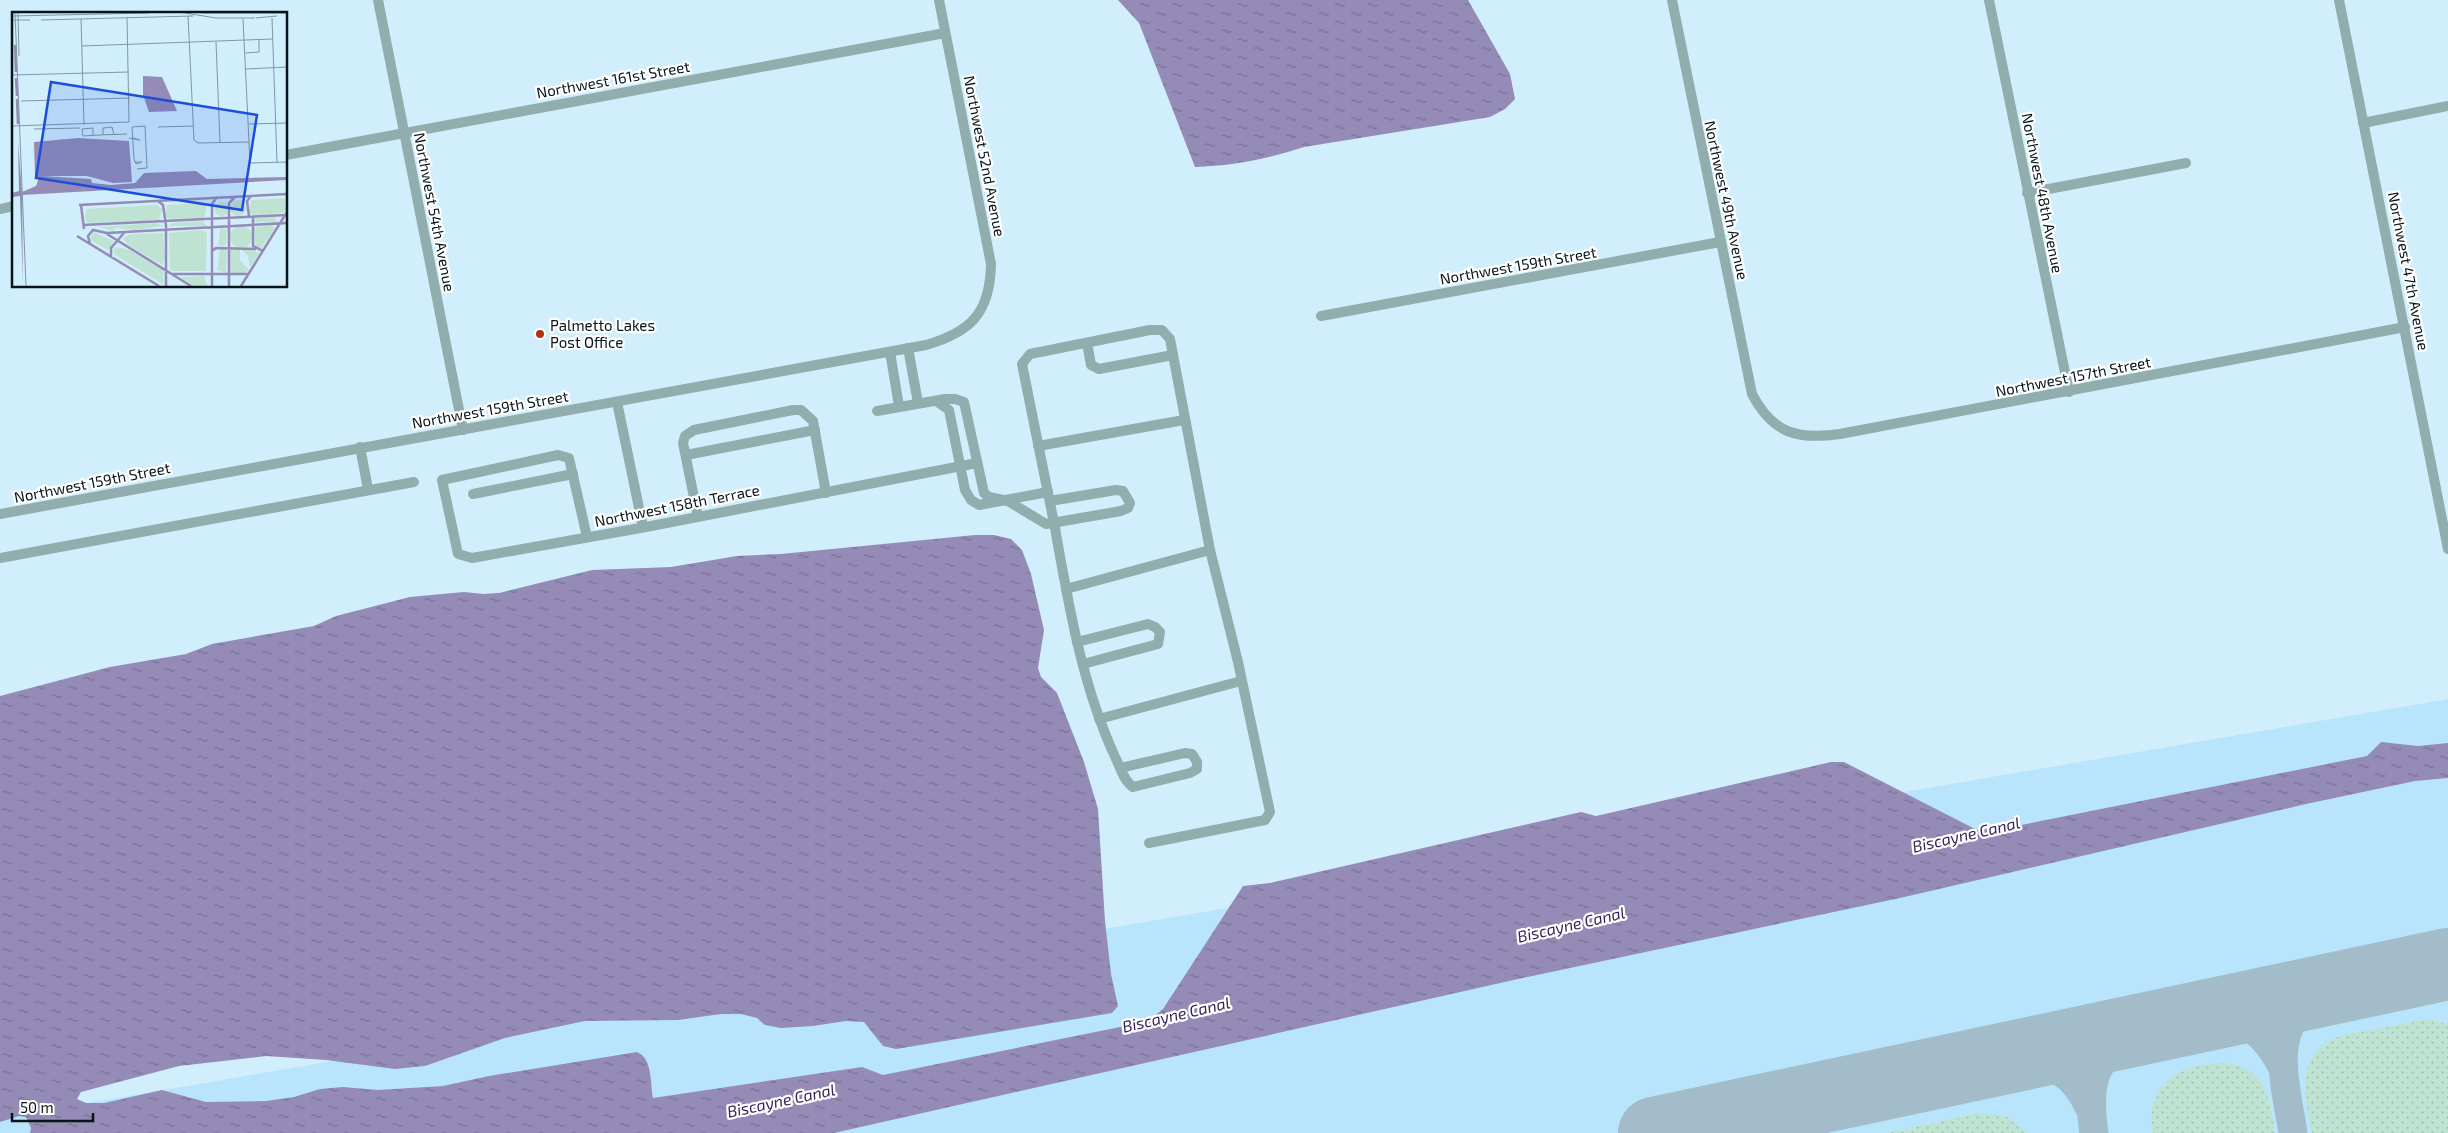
<svg xmlns="http://www.w3.org/2000/svg" width="2448" height="1133" viewBox="0 0 2448 1133" font-family="'Exo 2',sans-serif">
  <style>
    .built { fill: #b8e5fb }
    .grass { fill: url(#grass-dots) }
    .water { fill: url(#water-ripples) }
    .lines { fill: none; stroke-linecap: round; stroke-linejoin: round }
    .taxiway { stroke: #a2bcc9; stroke-width: 29 }
    .runway { stroke: #a2bcc9; stroke-width: 72 }
    .minor { stroke: #92adad; stroke-width: 10 }
    .poi-dot { fill: #b92d14; stroke: #fff; stroke-width: 2 }
    .labels { text-anchor: middle; dominant-baseline: central; stroke-width: 4.5; stroke-linejoin: round; paint-order: stroke }
    .street-label { font-size: 15px; fill: #07151b; stroke: #fff }
    .poi-label { font-size: 15px; fill: #07151b; stroke: #fff; text-anchor: start }
    .water-label { font-size: 16px; font-style: italic; fill: #35245a; stroke: #fff }
    .inset-river { fill: none; stroke: #958bb7; stroke-width: 2.5 }
    .inset-road { fill: none; stroke: #8097a3; stroke-width: 1 }
    .view { fill: #1d4ed8; fill-opacity: 0.15; stroke: #1d4ed8; stroke-width: 2.5 }
    .inset-edge { fill: none; stroke: #07151b; stroke-width: 2.5 }
  </style>
  <defs>
    <pattern id="grass-dots" width="8" height="8" patternUnits="userSpaceOnUse" patternTransform="scale(1.25)"><rect width="8" height="8" fill="#bfe3d2"/><path d="M2 2h.1M6 6h.1" fill="none" stroke="#a3c2b4" stroke-width="1.8" stroke-linecap="round"/></pattern>
    <pattern id="water-ripples" width="26" height="14" patternUnits="userSpaceOnUse" patternTransform="scale(1.25)"><rect width="26" height="14" fill="#958bb7"/><path d="M2 4q2-2 4 0t4 0M15 11q2-2 4 0t4 0" fill="none" stroke="#787094"/></pattern>
  </defs>
  <rect width="100%" height="100%" fill="#d1eefd"/>
  <!-- built -->
  <polygon class="built" points="2448,699 2448,1133 0,1133 0,1118"/>
  <!-- grass -->
  <g class="grass">
    <path d="M2429,1019L2448,1024V1133H2312C2305,1093 2293,1051 2343,1035Z"/>
    <path d="M2225,1063C2266,1068 2270,1099 2275,1133H2153C2145,1082 2180,1064 2225,1063Z"/>
    <polygon points="1979,1113 2007,1117 2027,1133 1887,1133"/>
  </g>
  <!-- water -->
  <g class="water">
    <path d="M1118,0H1468L1510,74L1515,99L1505,109L1490,117L1304,147C1268,159 1232,166 1195,167L1139,23Z"/>
    <path d="M975,535H994L1011,539L1022,550L1031,574L1044,630L1038,668L1041,677L1057,693L1084,762L1098,809L1105,921L1111,974L1118,1006L1112,1013L896,1049L883,1046L864,1022L846,1021L813,1026L781,1028L765,1025L757,1018L741,1014H721L678,1020L585,1021L505,1038L425,1066L395,1069L326,1060L266,1056L179,1066L81,1092L77,1099L86,1103H104L162,1090L206,1102L266,1101L294,1097L320,1089L343,1087L378,1090L443,1086L489,1076L637,1052C653,1059 650,1083 653,1098L862,1067L883,1075L1135,1024L1152,1018L1163,1009L1243,886L1270,883L1581,812L1596,816L1831,762H1844L1977,830L2011,827L2367,756L2381,742L2418,746L2448,743V778L2415,781L2306,804L1900,898L1518,979L834,1133H30L31,1128L26,1117L19,1116L0,1122V696L110,667L186,654L212,644L314,626L336,616L410,597L464,592L483,594L499,593L592,570L671,567L737,556L781,554Z"/>
  </g>
  <g class="lines">
    <!-- taxiway -->
    <g class="taxiway">
      <polyline points="2402,974 2423,973 2448,979"/>
      <path d="M2209,1015C2250,1022 2264,1032 2283,1068"/>
      <path d="M2018,1055C2054,1064 2075,1074 2090,1109"/>
      <path d="M2094,1133C2087,1085 2092,1061 2133,1031"/>
      <path d="M2293,1133C2287,1091 2268,1034 2308,1003C2319,995 2331,991 2343,986"/>
    </g>
    <!-- runway -->
    <polyline class="runway" points="1654,1133 2448,964"/>
    <!-- minor -->
    <g class="minor">
      <polyline points="378,0 463,430"/>
      <path d="M1672,0L1752,394C1773,434 1798,440 1840,434L2405,327"/>
      <polyline points="1989,0 2069,392"/>
      <polyline points="2339,0 2448,549"/>
      <polyline points="2363,123 2448,106"/>
      <polyline points="286,155 945,33"/>
      <polyline points="2027,193 2186,163"/>
      <polyline points="0,209 14,206"/>
      <polyline points="1321,316 1720,242"/>
      <polyline points="1087,343 1091,365 1099,369 1173,355"/>
      <polyline points="908,348 918,403"/>
      <polyline points="890,352 899,406"/>
      <polyline points="936,401 949,410 965,490 971,500 979,505 1048,492"/>
      <polyline points="617,402 643,527"/>
      <polyline points="877,411 945,399 955,399 964,402 984,493 989,497 1008,501 1046,524 1121,511 1128,508 1130,503 1123,491 1116,490 1050,501"/>
      <polyline points="1038,446 1184,420"/>
      <polyline points="360,447 368,489"/>
      <polyline points="686,455 815,430"/>
      <polyline points="473,494 573,474"/>
      <path d="M0,514L926,345C971,332 990,313 991,264L939,0"/>
      <polyline points="698,517 683,443 685,436 694,430 793,410 801,410 813,421 826,493"/>
      <polyline points="587,537 569,458 558,455 442,480 458,554 472,558 646,527 977,463"/>
      <polyline points="0,558 414,482"/>
      <polyline points="1066,589 1210,550"/>
      <polyline points="1077,642 1148,624 1155,627 1160,632 1158,644 1083,664"/>
      <polyline points="1099,719 1241,681"/>
      <path d="M1120,768L1185,753L1192,754L1197,762V769L1190,773L1133,787C1124,781 1121,769 1116,759C1082,686 1069,607 1055,528C1044,473 1033,419 1022,364L1030,354L1150,330H1162L1170,339L1210,550L1238,662L1270,812L1265,820L1149,843"/>
    </g>
  </g>
  <!-- markers -->
  <circle class="poi-dot" cx="540" cy="334" r="5"/>
  <g class="labels">
    <!-- street labels -->
    <g class="street-label">
      <text transform="translate(613 79) rotate(-10)">Northwest 161st Street</text>
      <text transform="translate(985 156) rotate(79)">Northwest 52nd Avenue</text>
      <text transform="translate(2043 193) rotate(79)">Northwest 48th Avenue</text>
      <text transform="translate(1727 200) rotate(78)">Northwest 49th Avenue</text>
      <text transform="translate(435 212) rotate(79)">Northwest 54th Avenue</text>
      <text transform="translate(1518 265) rotate(-10)">Northwest 159th Street</text>
      <text transform="translate(2409 271) rotate(79)">Northwest 47th Avenue</text>
      <text transform="translate(2073 376) rotate(-11)">Northwest 157th Street</text>
      <text transform="translate(490 409) rotate(-10)">Northwest 159th Street</text>
      <text transform="translate(92 482) rotate(-11)">Northwest 159th Street</text>
      <text transform="translate(677 505) rotate(-11)">Northwest 158th Terrace</text>
    </g>
    <!-- poi labels -->
    <g class="poi-label">
      <text x="550" y="325">Palmetto Lakes<tspan x="550" dy="17">Post Office</tspan></text>
    </g>
    <!-- water labels -->
    <g class="water-label">
      <text transform="translate(1966 834) rotate(-13)">Biscayne Canal</text>
      <text transform="translate(1571 924) rotate(-13)">Biscayne Canal</text>
      <text transform="translate(1176 1014) rotate(-13)">Biscayne Canal</text>
      <text transform="translate(781 1100) rotate(-12)">Biscayne Canal</text>
    </g>
  </g>
  <!-- overview -->
  <g transform="translate(12 12)">
    <rect width="275" height="275" fill="#d1eefd"/>
    <path d="M275,186V197L271,201L241,203L237,200L239,188ZM218 196a8 8 0 1 1 16 0a8 8 0 1 1-16 0ZM203 197a7 7 0 1 1 14 0a7 7 0 1 1-14 0ZM192,191L195,195L192,206L157,207L153,204L155,193ZM145,193L150,197L147,208L79,211L74,210L73,205L74,197ZM263,205L265,210H242L243,206ZM191,209L195,214H156L160,211ZM144,211L152,214L122,218L103,216L101,219L87,215ZM260,213L263,216L248,238L243,232L242,215ZM218 225a11 11 0 1 1 22 0a11 11 0 1 1-22 0ZM208,216L215,217L214,234L206,233ZM189,218L195,220L194,259H158L157,221ZM81,220L102,229L96,238L78,228ZM151,221L153,245L150,253L116,233L111,226L118,222ZM105,235L117,238L152,259L151,272L103,243L101,238ZM208,237H215L214,261L205,258ZM228,237V248L237,258L233,261H219L218,238ZM240,237L247,242L238,255L236,244L230,238ZM192,264L195,274H182L168,265Z" fill="#bfe3d2"/>
    <path d="M131,64L150,65L165,99L137,100L131,83ZM66,126L117,129L120,170L101,171L75,164H31L79,167L80,171L99,173L123,171L132,161L184,159L195,167L275,165V168L10,183L11,274L8,184L0,185V181L7,179L6,130L10,180L24,174L27,166L23,164L22,130Z" fill="#958bb7"/>
    <path class="inset-river" d="M3,33L4,60M4,66L5,84M5,87L6,112M146,189L151,193L154,213V274M67,193L275,182M69,193L72,217M237,204L235,189L239,184M241,205V234L251,239M71,213L275,203M95,222L179,274M65,224L147,274M78,232L76,224L81,218L95,221L275,211M200,239L204,236L244,237M99,245V236L112,221M159,262H236M200,274V192L205,185M217,274V191L223,185M229,274L275,200"/>
    <path class="inset-road" d="M3,1L14,274M6,1L7,44M173,1L204,6M189,1H275M0,4L137,1M176,4L182,128L186,131L237,130M204,6H243M244,6L265,4M260,6L265,151M69,7L72,113M231,7L238,151L275,150M0,8H18M29,8L181,4M204,30L208,131M70,34L261,27M233,41L247,40V28M234,57L275,55M0,63L117,60M9,89L118,86M237,112L275,111M0,114L117,110L115,5M146,115L181,114M22,117L68,116M81,123V116L70,117L71,124L87,123L115,122M91,123V116L100,115L102,123M117,126L128,128L121,126M123,150H130L124,152V151L123,150L122,147L120,115L133,114L135,156L125,157"/>
    <path class="view" d="M39,70L245,103L230,198L24,166Z"/>
    <rect width="275" height="275" class="inset-edge"/>
  </g>
  <!-- scale -->
  <path d="M12 1113v8h81v-8" fill="none" stroke="#07151b" stroke-width="2.5"/>
  <text x="20" y="1113" font-size="15" fill="#07151b" stroke="#ffffff" stroke-width="4" paint-order="stroke">50 m</text>
</svg>
